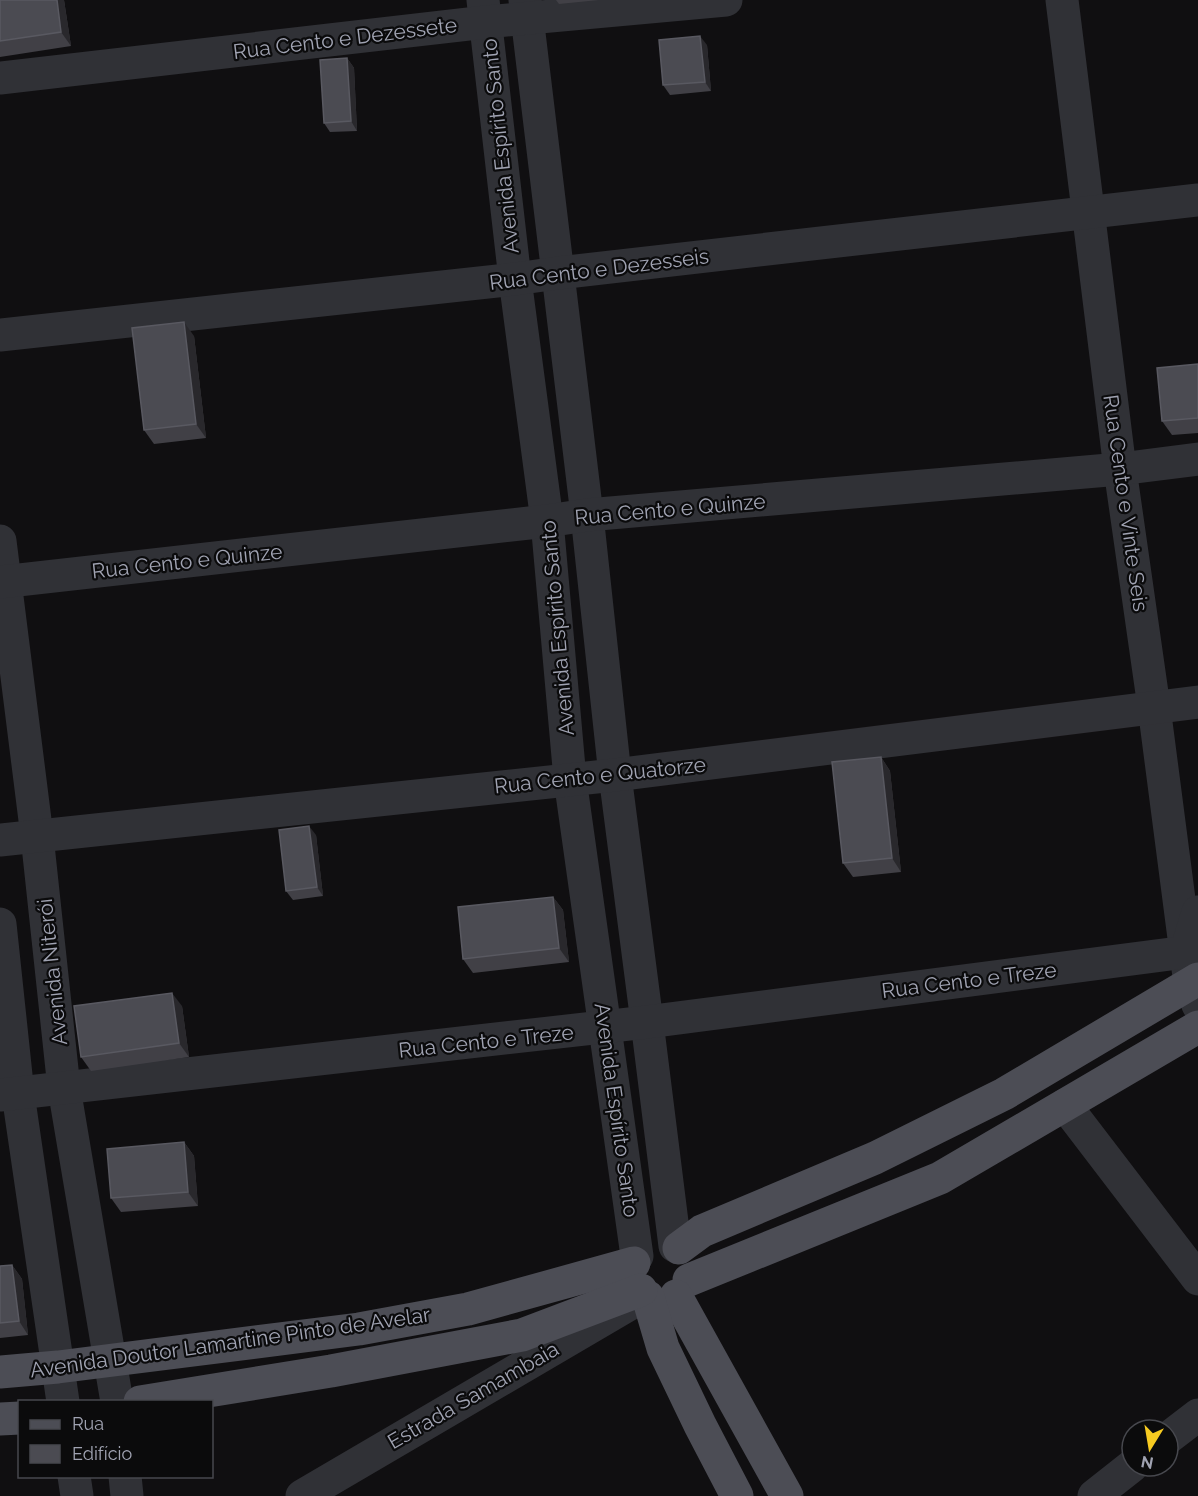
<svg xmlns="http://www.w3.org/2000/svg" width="1198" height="1496" viewBox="0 0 1198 1496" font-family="Raleway,sans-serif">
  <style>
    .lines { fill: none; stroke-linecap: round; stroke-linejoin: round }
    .minor { stroke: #303136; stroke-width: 33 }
    .major { stroke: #4c4d55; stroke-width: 33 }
    .wall { fill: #414046 }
    .shaded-wall { fill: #29282c }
    .building { fill: #4b4b52; stroke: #595961; stroke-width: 1.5 }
    .labels { text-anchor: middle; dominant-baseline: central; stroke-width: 4.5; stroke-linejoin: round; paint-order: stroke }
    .street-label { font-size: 21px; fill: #a0a3b2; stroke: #0b0b0c }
  </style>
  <rect width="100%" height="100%" fill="#100f11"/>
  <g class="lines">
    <!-- minor -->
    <g class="minor">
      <polyline points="483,0 515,279 547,521 570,779 637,1256"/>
      <polyline points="525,0 587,515 615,775 647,1022 675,1246"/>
      <polyline points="1062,0 1120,469 1154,707 1190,984 1198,1005"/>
      <polyline points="0,78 486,22 726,0"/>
      <polyline points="0,335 515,279 558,273 1198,200"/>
      <polyline points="0,541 37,836 64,1088 117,1402"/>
      <polyline points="0,582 547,521 587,515 1120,469 1198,459"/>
      <polyline points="0,840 615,775 1198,702"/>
      <polyline points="0,924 18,1094 63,1402"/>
      <polyline points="0,1095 647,1022 1186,952 1198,912"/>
      <polyline points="1065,1105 1198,1279"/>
      <polyline points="1168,1438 1198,1415"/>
      <polyline points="74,1476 77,1496"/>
      <polyline points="125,1476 127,1496"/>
      <polyline points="302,1496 628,1305"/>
      <polyline points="1094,1496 1132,1466"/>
    </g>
    <!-- major -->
    <g class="major">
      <polyline points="679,1248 702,1231 875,1158 1004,1094 1198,979"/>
      <polyline points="689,1280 940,1178 1198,1027"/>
      <polyline points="676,1296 787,1496"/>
      <polyline points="648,1297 663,1348 700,1425 737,1496"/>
      <polyline points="0,1372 58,1367 359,1329 468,1309 634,1263"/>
      <polyline points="140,1402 331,1371 522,1335 641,1290"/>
      <polyline points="0,1419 20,1418"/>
    </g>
  </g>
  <!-- wall -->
  <g class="wall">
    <polygon points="0,0 64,0 71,46 0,57"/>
    <polygon points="556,0 599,0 559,4"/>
    <polygon points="707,45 711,91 670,95 663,85"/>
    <polygon points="347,58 354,68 357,131 330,132 324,123"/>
    <polygon points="194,336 206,438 154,444 144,430"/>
    <polygon points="1198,364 1198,433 1172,435 1162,421"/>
    <polygon points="881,757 890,771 901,872 853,877 843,863"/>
    <polygon points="316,835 323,896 293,900 286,891"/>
    <polygon points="553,897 563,910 569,962 473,973 463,959"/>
    <polygon points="182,1006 189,1057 91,1071 81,1057"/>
    <polygon points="184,1142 194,1156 198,1206 121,1212 111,1198"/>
    <polygon points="12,1265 22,1279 28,1335 0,1338 0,1266"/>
  </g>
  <!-- shaded-wall -->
  <g class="shaded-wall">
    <polygon points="57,0 64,0 71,46 61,32"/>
    <polygon points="700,36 707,45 711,91 705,82"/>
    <polygon points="347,58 354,68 357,131 351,121"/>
    <polygon points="184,322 194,336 206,438 196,424"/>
    <polygon points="881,757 890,771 901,872 892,858"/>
    <polygon points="309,826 316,835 323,896 317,887"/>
    <polygon points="553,897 563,910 569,962 559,948"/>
    <polygon points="172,993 182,1006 189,1057 179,1043"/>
    <polygon points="184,1142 194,1156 198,1206 188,1192"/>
    <polygon points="12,1265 22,1279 28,1335 19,1321"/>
  </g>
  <!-- building -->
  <g class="building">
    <polygon points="0,0 57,0 61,32 0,41"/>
    <polygon points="700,36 705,82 663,85 659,40"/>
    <polygon points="347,58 351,121 324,123 320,60"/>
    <polygon points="184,322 196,424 144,430 132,328"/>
    <polygon points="1198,364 1198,418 1162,421 1157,368"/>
    <polygon points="881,757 892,858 843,863 832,762"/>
    <polygon points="309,826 317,887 286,891 279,830"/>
    <polygon points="553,897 559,948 463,959 458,907"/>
    <polygon points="172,993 179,1043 81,1057 74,1006"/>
    <polygon points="184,1142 188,1192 111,1198 107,1149"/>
    <polygon points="12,1265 19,1321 0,1323 0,1266"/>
  </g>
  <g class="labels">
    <!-- street labels -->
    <g class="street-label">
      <text transform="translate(345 38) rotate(-7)">Rua Cento e Dezessete</text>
      <text transform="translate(500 146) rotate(-96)">Avenida Espírito Santo</text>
      <text transform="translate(599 269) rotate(-7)">Rua Cento e Dezesseis</text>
      <text transform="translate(1126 503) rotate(82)">Rua Cento e Vinte Seis</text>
      <text transform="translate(670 509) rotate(-5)">Rua Cento e Quinze</text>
      <text transform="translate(187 561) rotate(-6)">Rua Cento e Quinze</text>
      <text transform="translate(557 628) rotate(-95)">Avenida Espírito Santo</text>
      <text transform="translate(600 775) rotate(-6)">Rua Cento e Quatorze</text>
      <text transform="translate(52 972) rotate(-96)">Avenida Niterói</text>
      <text transform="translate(969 980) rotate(-7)">Rua Cento e Treze</text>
      <text transform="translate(486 1041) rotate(-6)">Rua Cento e Treze</text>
      <text transform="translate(617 1110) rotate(82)">Avenida Espírito Santo</text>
      <text transform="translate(230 1342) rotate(-8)">Avenida Doutor Lamartine Pinto de Avelar</text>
      <text transform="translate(473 1395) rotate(-30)">Estrada Samambaia</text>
    </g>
  </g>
  <!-- legend -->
  <rect x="18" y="1400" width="195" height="78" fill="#0b0b0c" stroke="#47484e" stroke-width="1.5"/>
  <rect x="30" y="1420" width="30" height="9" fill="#4c4d55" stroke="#47484e" stroke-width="1.5"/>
  <text x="72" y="1430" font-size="18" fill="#a0a3b2">Rua</text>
  <rect x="30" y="1445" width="30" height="18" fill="#4b4b52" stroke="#47484e" stroke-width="1.5"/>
  <text x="72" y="1460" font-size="18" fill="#a0a3b2">Edifício</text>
  <!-- north arrow -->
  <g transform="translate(1150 1448) rotate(191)"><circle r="28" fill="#0b0b0c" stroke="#47484e" stroke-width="1.5"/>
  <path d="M0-4.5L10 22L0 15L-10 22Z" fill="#f7cb21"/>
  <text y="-9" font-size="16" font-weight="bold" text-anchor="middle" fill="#a0a3b2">N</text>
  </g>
</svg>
